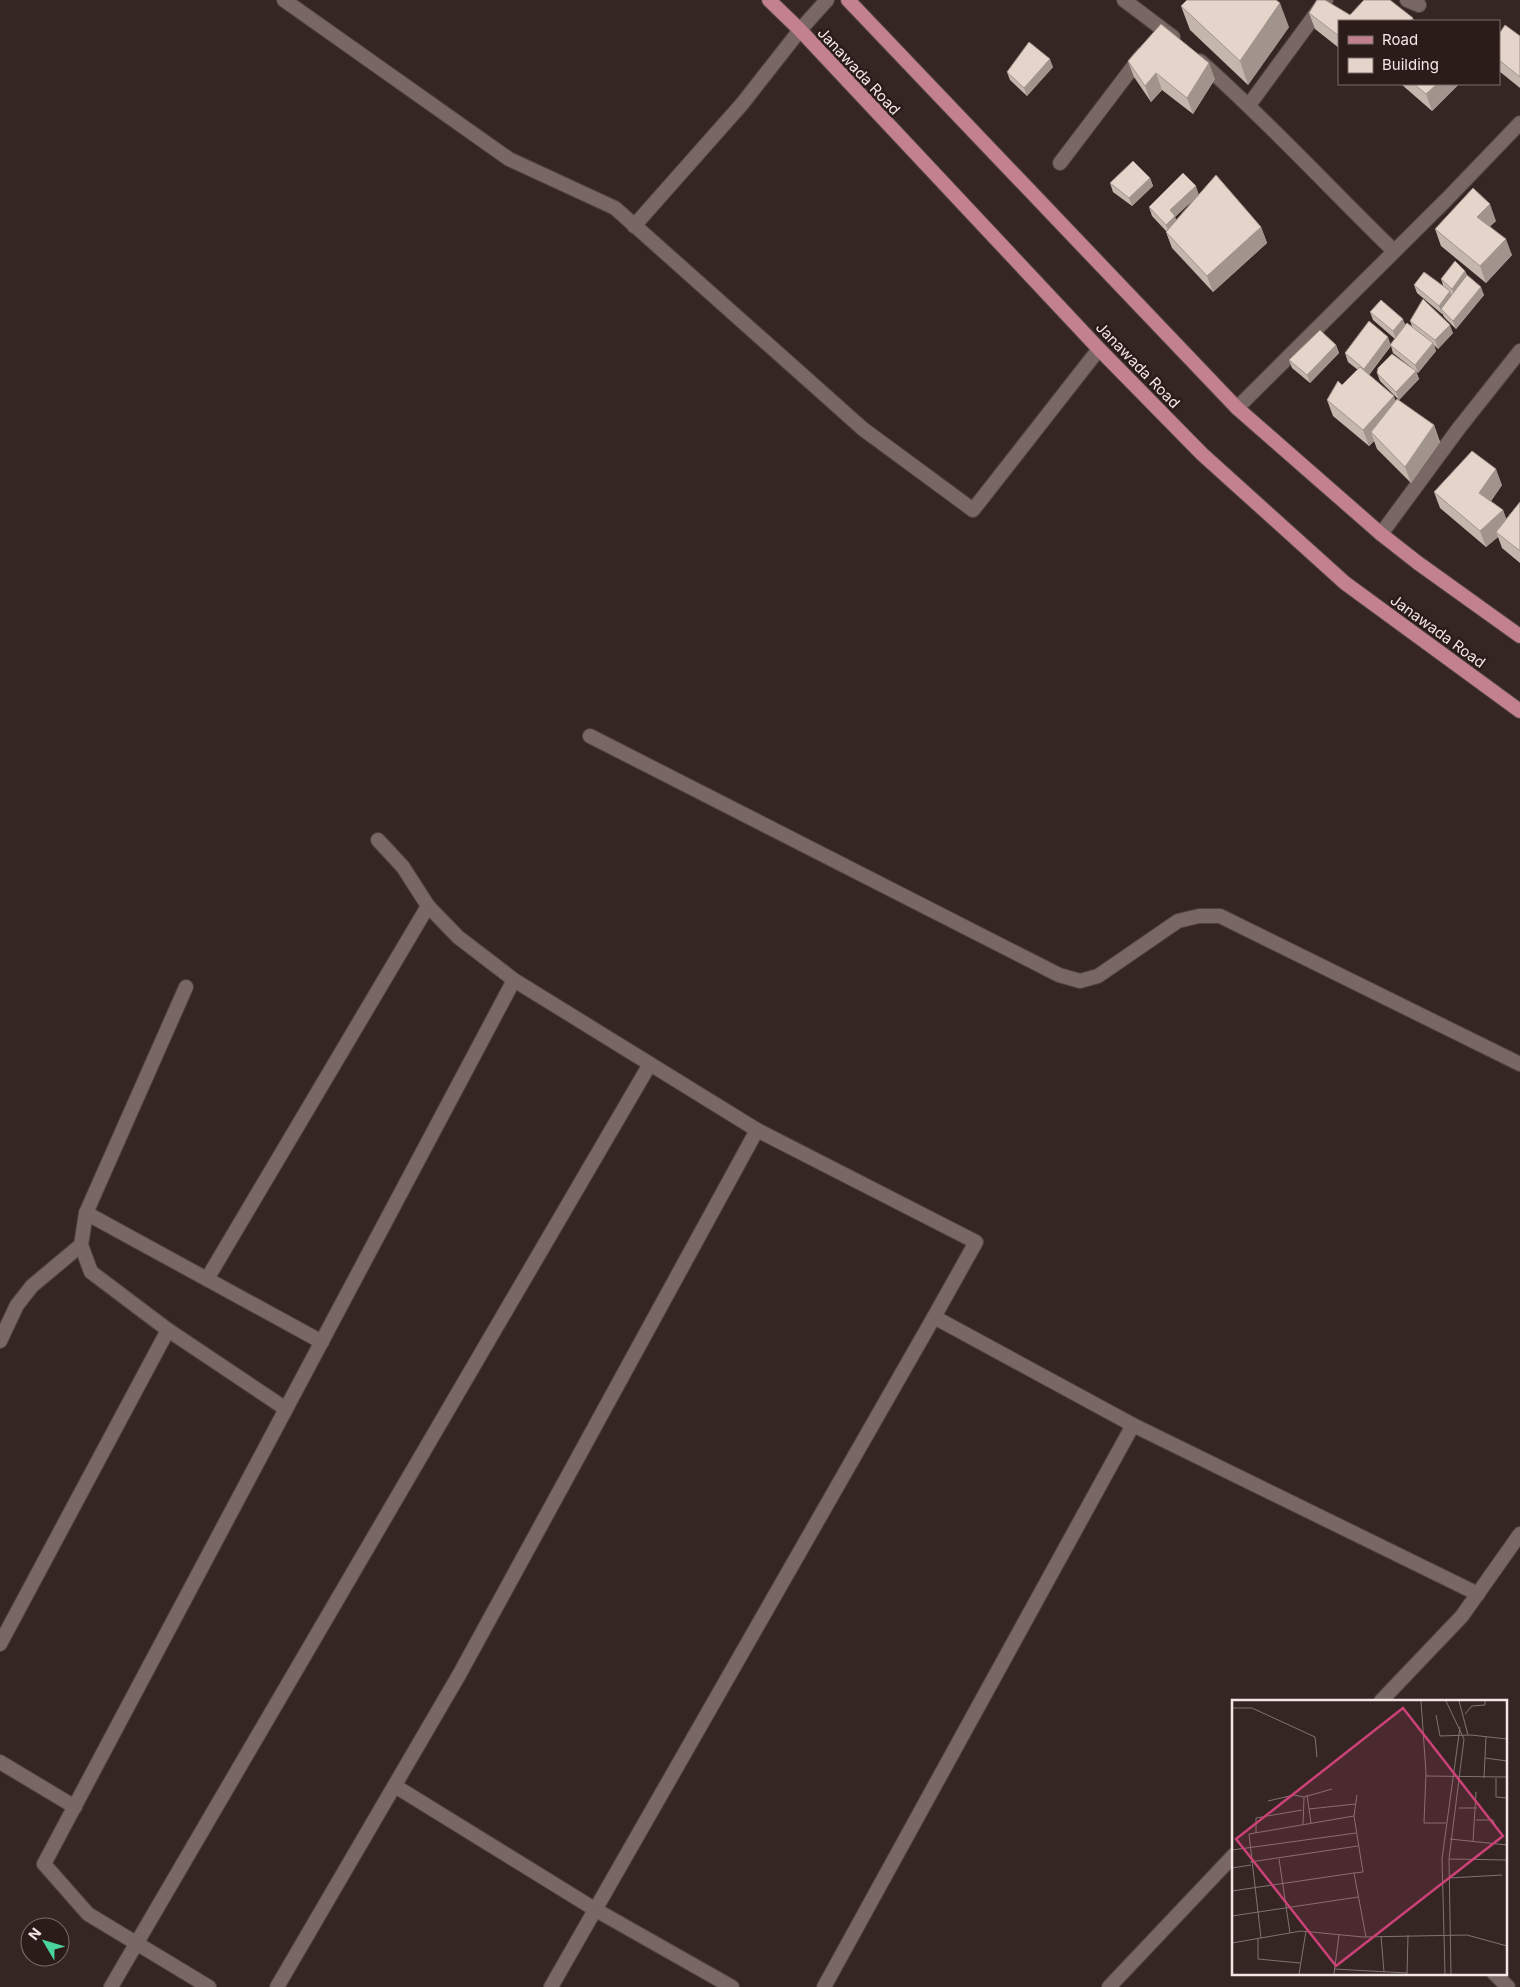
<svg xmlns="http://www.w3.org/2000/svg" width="1520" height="1987" viewBox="0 0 1520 1987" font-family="Inter,sans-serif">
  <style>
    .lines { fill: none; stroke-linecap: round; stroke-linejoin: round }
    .service-casing { stroke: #4f4340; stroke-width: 16 }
    .minor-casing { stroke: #4f4340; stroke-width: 16 }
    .tertiary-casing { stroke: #4f4340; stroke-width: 16 }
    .primary-casing { stroke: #4f4340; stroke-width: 16 }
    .service { stroke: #786763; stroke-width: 14 }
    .minor { stroke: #786763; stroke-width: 14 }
    .tertiary { stroke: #786763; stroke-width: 14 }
    .primary { stroke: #c2818d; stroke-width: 14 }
    .wall { fill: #c4b6ad; fill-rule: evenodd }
    .shaded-wall { fill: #a0948d }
    .building { fill: #e4d4c9; stroke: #a0948d }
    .labels { text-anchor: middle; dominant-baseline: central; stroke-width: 5; stroke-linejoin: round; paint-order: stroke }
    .street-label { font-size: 15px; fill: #f2e7e5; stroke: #2b1c1a }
    .inset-road { fill: none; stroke: #817371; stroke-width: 1 }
    .view { fill: #cc4177; fill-opacity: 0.15; stroke: #cc4177; stroke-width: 2.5 }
    .inset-edge { fill: none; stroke: #f2e7e5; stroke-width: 2.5 }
  </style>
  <rect width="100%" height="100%" fill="#352623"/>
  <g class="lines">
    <!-- service casing -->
    <g class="service-casing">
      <polyline id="service" points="590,736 1059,975 1080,981 1098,976 1178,921 1199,916 1220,916 1520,1064"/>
    </g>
    <!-- minor casing -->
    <g class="minor-casing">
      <g id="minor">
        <polyline points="284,0 509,159 615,208 863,429 973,510 1099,349"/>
        <polyline points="1124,0 1173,37"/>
        <polyline points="1407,0 1419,5"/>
        <path d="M1200,61C1268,121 1329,188 1394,251"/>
        <polyline points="1249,105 1326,0"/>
        <polyline points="1060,163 1142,55"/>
        <polyline points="634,226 742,104 800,30 827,0"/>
        <polyline points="1237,408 1447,199 1520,123"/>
        <polyline points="1381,534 1459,428 1520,351"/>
        <polyline points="378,840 403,867 428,906 458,937 514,980 757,1130 976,1242 934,1317"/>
        <polyline points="186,987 86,1213 81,1245 91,1272 168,1330 286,1409"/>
        <polyline points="86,1213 322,1342"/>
        <polyline points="207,1279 428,906"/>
        <polyline points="0,1341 17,1305 32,1286 81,1245"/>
        <polyline points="0,1644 168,1330"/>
        <polyline points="0,1762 75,1807"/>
        <polyline points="395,1786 596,1910 732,1987"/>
        <polyline points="1494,1973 1508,1987"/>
        <polyline points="111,1987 650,1064"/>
        <polyline points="209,1987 88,1914 44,1864 514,980"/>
        <polyline points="277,1987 459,1675 757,1130"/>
        <polyline points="551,1987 934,1317 1133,1425 1478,1594"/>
        <polyline points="824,1987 1133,1425"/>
      </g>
    </g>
    <!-- tertiary casing -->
    <g class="tertiary-casing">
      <g id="tertiary">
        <polyline points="1381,1701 1462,1616 1520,1534"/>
        <polyline points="1109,1987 1234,1855"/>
      </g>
    </g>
    <!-- primary casing -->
    <g class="primary-casing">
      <g id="primary">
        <polyline points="769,0 800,30 1099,349 1202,454 1345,583 1520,711"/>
        <polyline points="848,0 1237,408 1381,534 1418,563 1520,636"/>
      </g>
    </g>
    <!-- service -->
    <use href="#service" class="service"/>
    <!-- minor -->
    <use href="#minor" class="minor"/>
    <!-- tertiary -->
    <use href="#tertiary" class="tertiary"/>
    <!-- primary -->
    <use href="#primary" class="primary"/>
  </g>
  <!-- wall -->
  <g class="wall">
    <polygon points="1181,6 1289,27 1248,85 1190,30"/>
    <polygon points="1309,13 1413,18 1414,21 1339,21 1339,48 1315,29"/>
    <polygon points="1499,34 1520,36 1520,88 1499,71"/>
    <polygon points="1128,61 1215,79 1193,114 1162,90 1151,102 1134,77"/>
    <polygon points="1053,67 1027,96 1010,80 1007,72"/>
    <polygon points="1401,84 1459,84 1432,111"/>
    <polygon points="1150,178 1153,186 1132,206 1113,192 1110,183"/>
    <path d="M1199,194L1261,227L1267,243L1213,292L1172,248L1166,232V231L1152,216L1149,207ZM1196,197L1176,220L1175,217Z"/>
    <polygon points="1496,221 1490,226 1512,255 1486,283 1441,246 1435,229"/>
    <polygon points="1465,271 1467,275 1484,295 1456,329 1444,317 1442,313 1442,314 1417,293 1414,285 1443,285 1441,279"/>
    <polygon points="1370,312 1412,326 1410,321 1453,333 1438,349 1434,345 1436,351 1418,373 1416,371 1419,379 1399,400 1380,381 1377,373 1412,368 1393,353 1391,346 1369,375 1396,401 1434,425 1440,442 1411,483 1377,449 1374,441 1369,446 1333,416 1327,400 1358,370 1348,362 1345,353 1391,345 1395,339 1373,320"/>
    <polygon points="1336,345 1339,353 1310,383 1292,368 1289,360"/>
    <polygon points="1502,485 1491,501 1503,510 1506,519 1520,502 1520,563 1502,548 1498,537 1486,547 1440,508 1434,492"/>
  </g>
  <!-- shaded-wall -->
  <g class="shaded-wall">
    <polygon points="1280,3 1289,27 1248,85 1240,61"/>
    <polygon points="1050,59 1053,67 1027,96 1024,88"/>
    <polygon points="1209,63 1215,79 1193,114 1187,98"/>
    <polygon points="1156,73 1162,90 1151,102 1145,86"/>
    <polygon points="1437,84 1459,84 1432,111 1426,94"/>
    <polygon points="1150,178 1153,186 1132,206 1129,198"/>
    <polygon points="1196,186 1199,195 1175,217 1178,224 1169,233 1166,225 1170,210"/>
    <polygon points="1490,204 1496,221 1483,233 1477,217"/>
    <polygon points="1261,227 1267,243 1213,292 1207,276"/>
    <polygon points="1506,239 1512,255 1486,283 1480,266"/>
    <polygon points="1465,271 1468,280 1455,297 1452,289"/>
    <polygon points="1481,287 1484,295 1456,329 1453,321"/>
    <polygon points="1450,291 1453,299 1441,309 1442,313 1442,314 1439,306"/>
    <polygon points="1403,319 1406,327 1396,340 1393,331"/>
    <polygon points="1450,325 1453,333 1438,349 1435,340"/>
    <polygon points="1388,337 1391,345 1367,378 1364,369"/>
    <polygon points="1433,343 1436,351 1418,373 1415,365"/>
    <polygon points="1336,345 1339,353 1310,383 1307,375"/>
    <polygon points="1416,371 1419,379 1399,400 1396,392"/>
    <polygon points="1394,396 1400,412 1371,432 1374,441 1369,446 1363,430"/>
    <polygon points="1434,425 1440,442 1411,483 1405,467"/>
    <polygon points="1496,469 1502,485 1485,510 1479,493"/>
    <polygon points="1503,510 1509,526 1496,532 1498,537 1486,547 1480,531"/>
  </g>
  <!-- building -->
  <g class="building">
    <polygon points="1187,0 1276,0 1280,3 1240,61 1181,6"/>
    <polygon points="1317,0 1325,0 1350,15 1364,0 1390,0 1413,18 1410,21 1339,21 1339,36 1309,13"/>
    <polygon points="1161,24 1209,63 1187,98 1156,73 1145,86 1128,61"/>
    <polygon points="1505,25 1520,36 1520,77 1499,60 1499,34"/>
    <polygon points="1029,42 1050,59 1024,88 1007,72"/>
    <polygon points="1414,84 1437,84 1426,94"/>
    <polygon points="1133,161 1150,178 1129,198 1110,183"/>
    <polygon points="1183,173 1196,186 1170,210 1175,216 1166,225 1149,207"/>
    <polygon points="1216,175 1261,227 1207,276 1166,232"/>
    <polygon points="1473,188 1490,204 1477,217 1506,239 1480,266 1435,229"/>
    <polygon points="1455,261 1465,271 1452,289 1441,279"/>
    <polygon points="1424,272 1450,291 1439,306 1414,285"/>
    <polygon points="1467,275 1481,287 1453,321 1441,309"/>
    <polygon points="1423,299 1450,325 1435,340 1410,321"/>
    <polygon points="1381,300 1403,319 1393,331 1370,312"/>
    <polygon points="1369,321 1388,337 1364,369 1345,353"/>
    <polygon points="1407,323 1433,343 1415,365 1390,345"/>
    <polygon points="1320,330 1336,345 1307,375 1289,360"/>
    <polygon points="1392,354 1416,371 1396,392 1377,373 1378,368"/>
    <polygon points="1360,367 1394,396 1363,430 1327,400 1338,381 1342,385"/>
    <polygon points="1397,399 1434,425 1405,467 1371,432"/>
    <polygon points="1472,451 1496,469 1479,493 1503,510 1480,531 1434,492"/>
    <polygon points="1520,502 1520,551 1496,532"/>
  </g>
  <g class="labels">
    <!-- street labels -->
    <g class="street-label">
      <text transform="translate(859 71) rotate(47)">Janawada Road</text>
      <text transform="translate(1138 365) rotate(46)">Janawada Road</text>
      <text transform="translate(1438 631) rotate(36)">Janawada Road</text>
    </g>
  </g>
  <!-- overview -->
  <g transform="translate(1232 1700)">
    <rect width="275" height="275" fill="#352623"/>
    <path class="inset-road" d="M189,1L194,73L192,123H214M214,1L232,39L217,159L219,274M227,1L236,35M0,8H20L83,37L85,57M233,14L240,6L253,5V1M204,15L208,36L239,35L275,39M253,58L275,61M194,76L275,77M252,78L254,37M264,78V97L275,98M75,95L79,123M36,101L62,95L72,97M227,108H245M77,109L123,104M244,120H261L264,128M71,125L72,97L100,89M24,133V118L70,110M218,139L275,145M241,142L244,92M0,150L124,133M47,159L58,233M217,159L275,160M18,162L126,146M0,168L19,165M122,173L131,172L122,116L125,95M217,178L270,175M0,191L122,173L134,237M0,216L126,197M149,236L152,272M29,238L17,134L122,116M26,239V259L68,263M0,243L69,231L131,237L235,235L275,246M102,269L175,273M67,274L74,231M102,274L107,235M175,274L176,235M213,274L210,159L228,27"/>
    <path class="view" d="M171,8L271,136L104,266L4,139Z"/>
    <rect width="275" height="275" class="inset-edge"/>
  </g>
  <!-- legend -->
  <rect x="1338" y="20" width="162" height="65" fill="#2b1c1a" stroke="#7b6d6b"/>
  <rect x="1348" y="36" width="25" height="8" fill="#c2818d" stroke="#7b6d6b"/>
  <text x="1382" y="45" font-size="15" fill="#f2e7e5">Road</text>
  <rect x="1348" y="58" width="25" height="15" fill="#e4d4c9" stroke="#7b6d6b"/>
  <text x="1382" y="70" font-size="15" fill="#f2e7e5">Building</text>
  <!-- north arrow -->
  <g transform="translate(45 1942) rotate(308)"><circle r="24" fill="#2b1c1a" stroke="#7b6d6b"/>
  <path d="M0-4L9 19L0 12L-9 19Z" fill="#4ad49c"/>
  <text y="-8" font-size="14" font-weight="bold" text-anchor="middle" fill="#f2e7e5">N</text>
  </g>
</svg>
